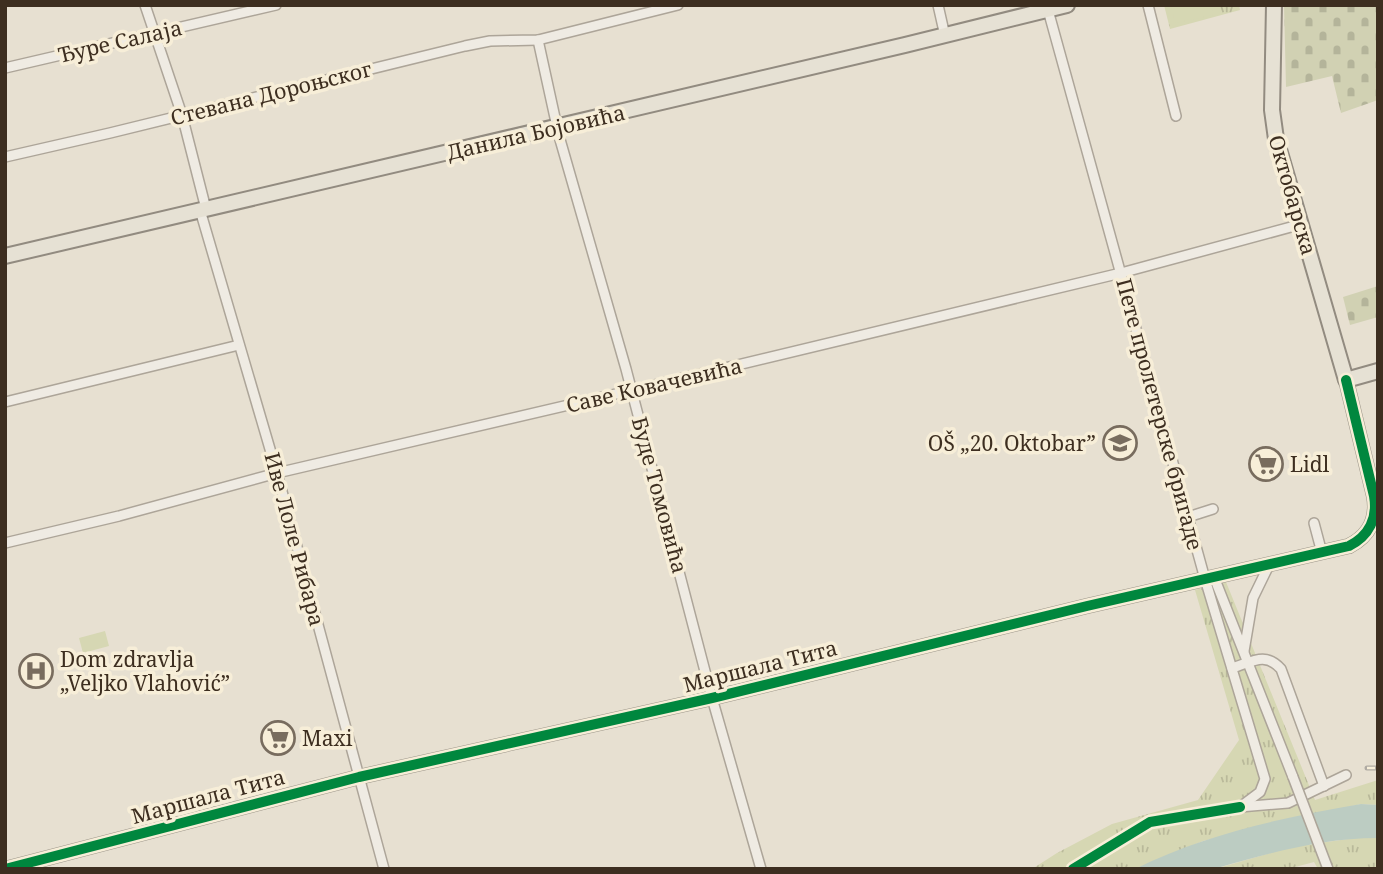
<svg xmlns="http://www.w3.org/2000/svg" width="1383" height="874" viewBox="0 0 1383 874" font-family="'Noto Serif',serif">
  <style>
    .grass { fill: url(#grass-tufts) }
    .cemetery { fill: url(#cemetery-stones) }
    .pitch { fill: #d6d7b3 }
    .water { fill: #bcccc2 }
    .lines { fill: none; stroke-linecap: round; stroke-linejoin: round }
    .street-casing { stroke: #ada599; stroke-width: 12 }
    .secondary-casing { stroke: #9c958a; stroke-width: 16 }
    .primary-casing { stroke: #928b80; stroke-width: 18 }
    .street { stroke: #efebe3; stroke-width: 9 }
    .secondary { stroke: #efebe3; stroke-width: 12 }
    .primary { stroke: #e6e1d4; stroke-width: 14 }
    .rail-casing { stroke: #afaaa2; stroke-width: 5 }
    .rail { stroke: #f7eed8; stroke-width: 2.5; stroke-dasharray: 8; stroke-linecap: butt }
    .street-bridge-casing { stroke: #ada599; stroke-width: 12; stroke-linecap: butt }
    .street-bridge { stroke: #efebe3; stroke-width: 9 }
    .cycleway-casing { stroke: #f7eed8; stroke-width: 15 }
    .cycleway { stroke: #00873e; stroke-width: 10 }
    .labels { text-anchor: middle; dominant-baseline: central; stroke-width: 7; stroke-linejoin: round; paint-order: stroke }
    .street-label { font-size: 21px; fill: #3d2e20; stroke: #f7eed8 }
    .poi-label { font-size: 21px; fill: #3d2e20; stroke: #f7eed8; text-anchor: start }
  </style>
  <defs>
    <pattern id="grass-tufts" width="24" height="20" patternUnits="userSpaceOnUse" patternTransform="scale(1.75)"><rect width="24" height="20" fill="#d6d7b3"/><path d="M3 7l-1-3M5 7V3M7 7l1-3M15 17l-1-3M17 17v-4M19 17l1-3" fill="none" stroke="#b9b99a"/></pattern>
    <pattern id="cemetery-stones" width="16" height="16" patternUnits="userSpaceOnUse" patternTransform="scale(1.75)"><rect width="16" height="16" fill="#d1d1b3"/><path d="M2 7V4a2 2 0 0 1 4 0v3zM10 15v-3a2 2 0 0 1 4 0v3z" fill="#b4b49a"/></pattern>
  </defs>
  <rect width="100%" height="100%" fill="#e7e0d1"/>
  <!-- grass -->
  <g class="grass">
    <polygon points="1164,5 1239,5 1240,10 1170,29"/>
    <polygon points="1226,582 1315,800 1378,780 1378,805 1361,804 1203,841 1135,869 1032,869 1057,853 1112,824 1198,800 1239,740 1195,590"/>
    <polygon points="1355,838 1378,838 1378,869 1318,869 1314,862 1288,869 1215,869 1291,847"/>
  </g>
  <!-- cemetery -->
  <g class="cemetery">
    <polygon points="1284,5 1378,5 1378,100 1341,113 1332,76 1286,87"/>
    <polygon points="1378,286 1378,317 1350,325 1343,297"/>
  </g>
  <!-- pitch -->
  <g class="pitch">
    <polygon points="1171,5 1211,5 1213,15 1175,23"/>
    <polygon points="105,631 109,646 83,653 79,638"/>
  </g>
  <!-- water -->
  <path class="water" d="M1361,804L1378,805V838C1321,838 1271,853 1217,868C1201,873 1154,869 1135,869C1205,834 1285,817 1361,804Z"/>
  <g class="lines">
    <!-- street casing -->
    <g class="street-casing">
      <g id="street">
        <polyline points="145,5 182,115 206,209"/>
        <polyline points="938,5 945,36"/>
        <polyline points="1148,5 1176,116"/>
        <polyline points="1048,10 1205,579 1265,779 1260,792 1240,807"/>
        <polyline points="538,40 559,136 626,369 712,698 761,869"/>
        <polyline points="5,68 276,5"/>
        <polyline points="5,157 110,133 465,46 490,41 538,40 678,5"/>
        <polyline points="200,210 277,473 384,869"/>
        <polyline points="5,402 239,345"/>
        <polyline points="1188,517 1213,509"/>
        <polyline points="1314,523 1322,553"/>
        <polyline points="5,543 119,516 277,473 650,386 1121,273 1302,224"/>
        <polyline points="1214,577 1293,777"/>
        <polyline points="1244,651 1253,598 1269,565"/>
        <path d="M1232,668C1252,662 1265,651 1281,669L1324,786"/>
        <polyline points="1073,869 1150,822 1240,807 1288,803 1346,775"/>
      </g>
    </g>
    <!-- secondary casing -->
    <g class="secondary-casing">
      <path id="secondary" d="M5,869L359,777L712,698L1087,606L1349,546C1369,536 1378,518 1374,496L1346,380"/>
    </g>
    <!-- primary casing -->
    <g class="primary-casing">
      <g id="primary">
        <polyline points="1274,5 1272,110 1276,139 1346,380 1378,371"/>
        <polyline points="5,256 905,45 1067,5"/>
      </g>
    </g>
    <!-- street -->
    <use href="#street" class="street"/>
    <!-- secondary -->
    <use href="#secondary" class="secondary"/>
    <!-- primary -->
    <use href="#primary" class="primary"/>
    <!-- rail casing -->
    <g class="rail-casing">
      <polyline id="rail" points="1367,768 1378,768"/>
    </g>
    <!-- rail -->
    <use href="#rail" class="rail"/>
    <!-- street-bridge casing -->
    <g class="street-bridge-casing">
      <polyline id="street-bridge" points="1293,777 1328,869"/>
    </g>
    <!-- street-bridge -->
    <use href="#street-bridge" class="street-bridge"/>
    <!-- cycleway casing -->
    <g class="cycleway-casing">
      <g id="cycleway">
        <path d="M5,869L359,777L712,698L1087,606L1349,546C1369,536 1378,518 1374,496L1346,380"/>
        <polyline points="1073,869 1150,822 1240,807"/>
      </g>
    </g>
    <!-- cycleway -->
    <use href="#cycleway" class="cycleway"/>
  </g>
  <!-- icons -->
  <defs>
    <g id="school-ring" transform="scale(1.75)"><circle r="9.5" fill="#f7eed8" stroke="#786c5e" stroke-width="1.5"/><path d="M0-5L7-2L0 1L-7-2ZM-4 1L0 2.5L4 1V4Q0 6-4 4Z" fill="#786c5e"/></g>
    <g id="supermarket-ring" transform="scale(1.75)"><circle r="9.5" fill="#f7eed8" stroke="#786c5e" stroke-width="1.5"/><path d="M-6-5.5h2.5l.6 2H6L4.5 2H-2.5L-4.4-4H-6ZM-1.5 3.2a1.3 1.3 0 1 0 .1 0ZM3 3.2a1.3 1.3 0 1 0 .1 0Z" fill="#786c5e"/></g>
    <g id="hospital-ring" transform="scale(1.75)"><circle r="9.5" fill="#f7eed8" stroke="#786c5e" stroke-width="1.5"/><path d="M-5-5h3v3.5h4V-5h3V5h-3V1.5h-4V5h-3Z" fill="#786c5e"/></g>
  </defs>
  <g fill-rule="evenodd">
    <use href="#school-ring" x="1120" y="443"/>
    <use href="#supermarket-ring" x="1266" y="464"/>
    <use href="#hospital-ring" x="36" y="671"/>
    <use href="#supermarket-ring" x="278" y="738"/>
  </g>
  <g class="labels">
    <!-- street labels -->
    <g class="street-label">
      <text transform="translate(120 41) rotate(-13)">Ђуре Салаја</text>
      <text transform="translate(271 93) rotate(-14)">Стевана Дороњског</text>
      <text transform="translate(536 132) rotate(-13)">Данила Бојовића</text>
      <text transform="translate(1293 195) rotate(74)">Октобарска</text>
      <text transform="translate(654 385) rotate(-13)">Саве Ковачевића</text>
      <text transform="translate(1160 414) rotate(75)">Пете пролетерске бригаде</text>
      <text transform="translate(660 495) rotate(75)">Буде Томовића</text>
      <text transform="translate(295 539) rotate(75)">Иве Лоле Рибара</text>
      <text transform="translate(760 666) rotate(-14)">Маршала Тита</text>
      <text transform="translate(208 796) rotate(-15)">Маршала Тита</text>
    </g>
    <!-- poi labels -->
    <g class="poi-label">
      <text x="1096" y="443" text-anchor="end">OŠ „20. Oktobar”</text>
      <text x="1290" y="464">Lidl</text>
      <text x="60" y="659">Dom zdravlja<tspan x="60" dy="24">„Veljko Vlahović”</tspan></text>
      <text x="302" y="738">Maxi</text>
    </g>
  </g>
  <!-- border -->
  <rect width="1383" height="874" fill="none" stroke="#3d2e20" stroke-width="14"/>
</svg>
